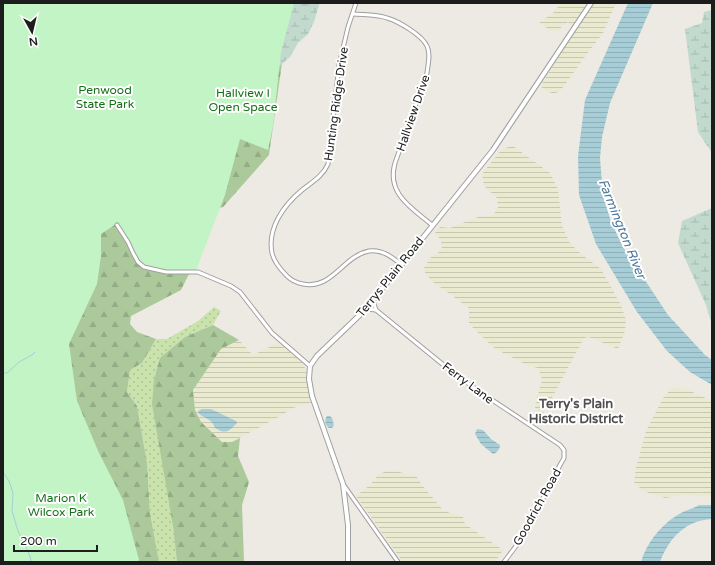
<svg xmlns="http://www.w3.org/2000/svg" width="715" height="565" viewBox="0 0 715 565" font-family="'Varela Round',sans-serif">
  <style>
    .farmland { fill: url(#farmland-rules) }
    .grass { fill: url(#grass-dots) }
    .forest { fill: url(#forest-firs) }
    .wetland { fill: url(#wetland-marsh) }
    .park { fill: #c3f4c5 }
    .water { fill: url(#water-rules) }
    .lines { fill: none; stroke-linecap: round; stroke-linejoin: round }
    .stream { stroke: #a7ced7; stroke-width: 1 }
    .minor-casing { stroke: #a0a0a0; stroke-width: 5 }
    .tertiary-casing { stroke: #a0a0a0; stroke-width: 6 }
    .minor { stroke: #fff; stroke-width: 3 }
    .tertiary { stroke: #fff; stroke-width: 4 }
    .labels { text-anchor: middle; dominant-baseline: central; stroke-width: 4; stroke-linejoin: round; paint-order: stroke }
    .park-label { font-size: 12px; fill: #157018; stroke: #fff }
    .street-label { font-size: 12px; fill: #1c1c1c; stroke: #fff }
    .water-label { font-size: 13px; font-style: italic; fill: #4f799c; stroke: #fff }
    .neighbourhood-label { font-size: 13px; font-weight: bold; fill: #4f4f4f; stroke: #fff }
  </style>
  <defs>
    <pattern id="farmland-rules" width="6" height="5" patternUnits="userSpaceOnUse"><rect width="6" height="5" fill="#eaead0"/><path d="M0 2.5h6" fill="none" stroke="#c8c8b2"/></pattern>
    <pattern id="grass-dots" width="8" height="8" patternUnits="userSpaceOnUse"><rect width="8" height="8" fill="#cae3ad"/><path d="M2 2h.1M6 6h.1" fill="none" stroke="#adc294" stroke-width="1.8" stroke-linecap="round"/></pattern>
    <pattern id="forest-firs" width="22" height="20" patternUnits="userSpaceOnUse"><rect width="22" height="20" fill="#abc99b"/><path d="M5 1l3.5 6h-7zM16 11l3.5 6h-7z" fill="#93ac85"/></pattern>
    <pattern id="wetland-marsh" width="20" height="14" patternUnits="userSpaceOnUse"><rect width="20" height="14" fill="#c1dacd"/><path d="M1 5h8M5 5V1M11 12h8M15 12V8" fill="none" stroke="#a5baaf"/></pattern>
    <pattern id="water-rules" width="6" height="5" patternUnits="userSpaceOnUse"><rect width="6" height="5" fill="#a7ced7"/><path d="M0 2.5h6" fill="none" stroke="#8fb0b8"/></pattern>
  </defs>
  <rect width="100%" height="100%" fill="#ede9e3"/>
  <!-- farmland -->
  <g class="farmland">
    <polygon points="561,3 588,3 572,27 568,22 562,26 558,32 550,30 539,23 554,12"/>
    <polygon points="593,3 616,3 603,33 584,58 561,90 554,94 547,91 541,87 541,85"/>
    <polygon points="513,146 550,173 558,189 562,226 570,243 581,254 601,269 621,305 626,320 625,331 618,349 589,337 584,338 546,409 541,416 536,413 535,407 542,379 538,368 529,366 505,354 493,347 469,324 469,308 433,282 423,270 430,258 442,250 441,240 435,233 440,227 450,228 478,217 492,216 498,209 497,198 484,186 482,174 502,149"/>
    <polygon points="239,340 253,355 278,343 300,359 306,370 307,378 312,402 290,409 284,414 232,442 222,442 201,422 195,410 193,390 221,349"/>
    <polygon points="672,388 684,388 712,401 712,495 708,497 684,495 665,498 643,491 634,482 636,468 646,431 663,398"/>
    <polygon points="387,471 396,471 417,477 422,485 443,510 450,513 456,514 463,517 465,524 503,550 495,562 403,562 356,496 370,485 379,474"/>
  </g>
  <!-- grass -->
  <polygon class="grass" points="214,307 221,311 213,325 185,337 173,526 177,562 159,562 150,513 147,463 137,406 127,392 130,370 142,363 156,339 167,339 198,321"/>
  <!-- forest -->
  <g class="forest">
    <polygon points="3,3 277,68 282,63 269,155 223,207 219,208 210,232 181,290 131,316 130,324 137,332 156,339 142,363 130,370 127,392 137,406 147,463 150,513 159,562 3,562"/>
    <polygon points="213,325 239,340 221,349 193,390 195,410 201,422 222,442 232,442 240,438 238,456 249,482 242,505 244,562 177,562 173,526 152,404 154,380 160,358 185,337"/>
  </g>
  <!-- wetland -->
  <g class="wetland">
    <polygon points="281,3 319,3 319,5 314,22 308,34 298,43 290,57 277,68"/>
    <polygon points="712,10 712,153 698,132 685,29 702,23 704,12"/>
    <polygon points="712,208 712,325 706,305 678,243 682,221"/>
  </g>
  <!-- park -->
  <polygon class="park" points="3,3 294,3 281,52 273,126 268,150 240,139 225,195 195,273 157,272 146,267 136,256 131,244 116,224 101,234 101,256 97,284 69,344 77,401 99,453 123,500 139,560 138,562 3,562"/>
  <!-- water -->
  <g class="water">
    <polygon points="628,3 653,3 610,103 602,137 600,158 603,196 611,222 623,247 668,315 705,355 712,360 712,385 690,372 667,351 637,312 596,244 579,195 578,156 585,100"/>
    <path d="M202,409H211L236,421L237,423C229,431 226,435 215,428C212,419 206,419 199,414L198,411Z"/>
    <path d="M327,416H330L332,418L334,425L332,428H329C325,425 324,420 327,416Z"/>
    <path d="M477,429L483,430L491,439L500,445C500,449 497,453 493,454L481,444L475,434Z"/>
    <path d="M699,505H712V519C686,520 669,538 660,562H641C646,544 660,526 676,516C683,511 692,509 699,505Z"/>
  </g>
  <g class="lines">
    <!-- stream -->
    <g class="stream">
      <polyline points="3,373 7,373 19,362 32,355 35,352"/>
      <polyline points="3,472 9,481 13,493 12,511 18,531 30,556 31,562"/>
    </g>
    <!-- minor casing -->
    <g class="minor-casing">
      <g id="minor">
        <path d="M356,3L348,27L339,65L328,164C323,176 312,182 302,190C284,205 267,228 272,253C274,262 281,270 287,276C291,280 297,283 303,284C332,290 343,256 369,251C382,249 392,257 402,265"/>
        <path d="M353,14C364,15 376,14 387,18C398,21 422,35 427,46C431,54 428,64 427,73L395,163C386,194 412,208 432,225"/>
        <polyline points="117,225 128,242 133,253 138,262 144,267 166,272 198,272 231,286 240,292 272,333 310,366"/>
        <polyline points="373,301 376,310 446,367 477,390 560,445 564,450 564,458 560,465 525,534 504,562"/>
        <polyline points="366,309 376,310"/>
        <polyline points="343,484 398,562"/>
      </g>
    </g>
    <!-- tertiary casing -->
    <g class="tertiary-casing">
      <polyline id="tertiary" points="348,562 348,525 343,484 312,396 309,379 310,366 317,356 366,309 493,150 591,3"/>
    </g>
    <!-- minor -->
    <use href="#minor" class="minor"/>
    <!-- tertiary -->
    <use href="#tertiary" class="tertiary"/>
  </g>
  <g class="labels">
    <!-- park labels -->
    <g class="park-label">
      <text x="105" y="90">Penwood<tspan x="105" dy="14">State Park</tspan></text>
      <text x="243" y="93">Hallview I<tspan x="243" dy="14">Open Space</tspan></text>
      <text x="61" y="498">Marion K<tspan x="61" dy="14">Wilcox Park</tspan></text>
    </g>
    <!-- street labels -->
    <g class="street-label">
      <text transform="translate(336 104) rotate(-82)">Hunting Ridge Drive</text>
      <text transform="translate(413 113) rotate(-71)">Hallview Drive</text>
      <text transform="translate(390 277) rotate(-51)">Terrys Plain Road</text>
      <text transform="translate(468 383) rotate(37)">Ferry Lane</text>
      <text transform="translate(537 507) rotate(-61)">Goodrich Road</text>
    </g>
    <!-- water labels -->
    <g class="water-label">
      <text transform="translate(622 229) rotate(68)">Farmington River</text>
    </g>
    <!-- neighbourhood labels -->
    <g class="neighbourhood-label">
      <text x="576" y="404">Terry's Plain<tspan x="576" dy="15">Historic District</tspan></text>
    </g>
  </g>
  <!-- border -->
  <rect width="715" height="565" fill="none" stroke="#1c1c1c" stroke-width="8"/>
  <!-- north arrow -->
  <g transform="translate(32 32) rotate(172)" stroke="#ffffff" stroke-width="3" paint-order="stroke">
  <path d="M0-3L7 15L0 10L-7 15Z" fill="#1c1c1c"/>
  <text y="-6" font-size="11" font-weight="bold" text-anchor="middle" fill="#1c1c1c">N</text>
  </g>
  <!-- scale -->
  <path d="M14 545v6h83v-6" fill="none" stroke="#1c1c1c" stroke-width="2"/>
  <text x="20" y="545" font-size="12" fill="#1c1c1c" stroke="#ffffff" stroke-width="3" paint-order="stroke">200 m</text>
</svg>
